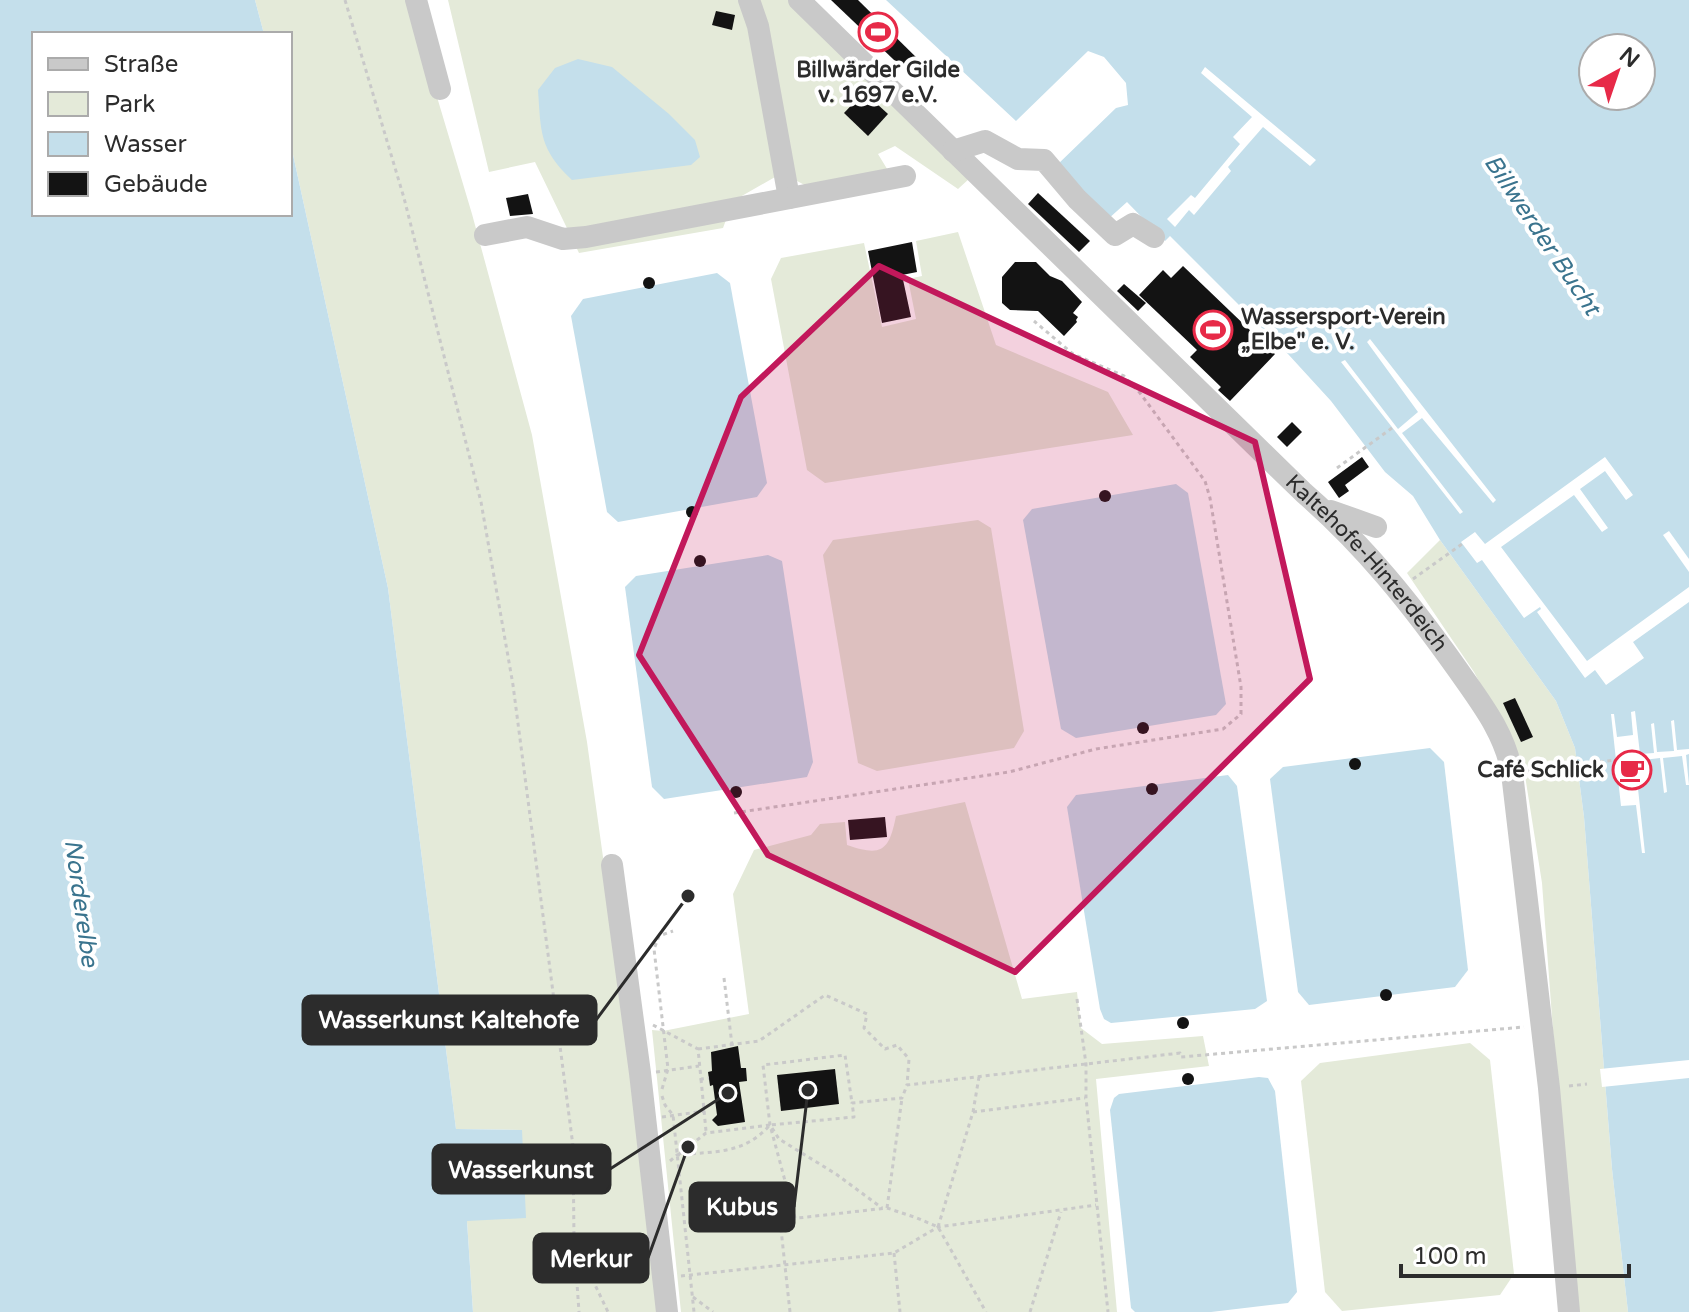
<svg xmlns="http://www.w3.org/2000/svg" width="1689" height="1312" viewBox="0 0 1689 1312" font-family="'Varela Round',sans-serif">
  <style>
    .green { fill: #e4ead9 }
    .water { fill: #c4dfeb; fill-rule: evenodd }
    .pier { fill: #fff }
    .building { fill: #131313 }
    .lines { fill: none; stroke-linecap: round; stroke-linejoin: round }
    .path { stroke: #c9c9c9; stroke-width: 3; stroke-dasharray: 4 4; stroke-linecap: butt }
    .minor { stroke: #c9c9c9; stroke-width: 22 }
    .marked { fill: #c2185b; fill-opacity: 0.2; stroke: #c2185b; stroke-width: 6; stroke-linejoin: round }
    .labels { text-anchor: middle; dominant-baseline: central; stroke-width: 8; stroke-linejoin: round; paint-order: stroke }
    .poi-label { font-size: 22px; font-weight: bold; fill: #2c2c2c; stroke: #fff }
    .street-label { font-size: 22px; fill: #2c2c2c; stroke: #fff }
    .water-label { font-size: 24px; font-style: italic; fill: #3a748e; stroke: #fff }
    .leader { fill: none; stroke: #2c2c2c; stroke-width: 3 }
    .callout-dot { fill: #2c2c2c; stroke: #fff; stroke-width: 3 }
    .callout { fill: #2c2c2c; stroke: #2c2c2c; stroke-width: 3 }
    .callout-label { font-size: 24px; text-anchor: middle; font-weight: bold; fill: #fff }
  </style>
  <rect width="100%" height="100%" fill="#fff"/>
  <!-- green -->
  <g class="green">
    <polygon points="255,0 408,0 472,214 532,435 587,742 634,1080 657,1312 473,1312 467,1221 522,1130 456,1129 388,588 290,141 290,34 264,34"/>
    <polygon points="448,0 790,0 970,178 958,189 895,146 878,154 892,177 814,190 782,173 733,201 723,228 579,253 535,162 489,172"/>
    <polygon points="958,232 996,345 1108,392 1133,435 825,483 807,470 771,279 781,258 864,243 882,327 916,319 908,279 922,276 916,241"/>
    <polygon points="978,520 991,528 1024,731 1014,748 877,771 858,763 823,555 833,540"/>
    <polygon points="1440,540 1556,701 1575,748 1584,817 1612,1169 1628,1312 1574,1312 1542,883 1523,763 1474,672 1407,573"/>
    <path d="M965,802L1022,999L1077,992L1081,1028L1102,1044L1203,1036L1209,1066L1096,1079L1117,1312H681L652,1030L663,1031L749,1014L733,894L754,850L811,835L820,824L845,822L847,845C882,857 889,851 896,816Z"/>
    <polygon points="1470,1043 1490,1060 1514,1274 1500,1295 1342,1311 1325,1292 1301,1081 1320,1063"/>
  </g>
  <!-- water -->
  <g class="water">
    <polygon points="0,0 255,0 264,34 34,34 34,214 290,214 290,141 388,588 456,1129 522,1130 526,1218 467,1221 473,1312 0,1312"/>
    <path d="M886,0H1689V1312H1628L1612,1169L1584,817L1575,748L1556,701L1440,540L1413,496L1385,472L1331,401L1288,354L1170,236L1165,241L1127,202L1107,220L1056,166L1116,108L1128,105L1126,83L1104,57L1088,51L1016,121ZM1593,48H1641V96H1593Z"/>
    <path d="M578,59L612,67L669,114L695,140L700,157L691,165L572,180C539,149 541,132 538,90L555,68Z"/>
    <polygon points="717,273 730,283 767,483 757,497 618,522 607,512 571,316 583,299"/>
    <polygon points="1176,484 1188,493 1226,704 1216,715 1076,738 1061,729 1023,520 1032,509"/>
    <polygon points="768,555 782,561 813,762 807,777 664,799 652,787 625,587 636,576"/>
    <polygon points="1430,748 1444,762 1468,970 1455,987 1309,1005 1298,992 1270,779 1283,767"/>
    <polygon points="1228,775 1237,786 1267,1001 1255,1009 1111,1023 1104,1019 1100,1009 1067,807 1076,795"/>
    <polygon points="1259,1077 1268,1078 1275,1091 1297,1292 1288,1303 1211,1312 1135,1312 1131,1308 1110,1110 1114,1098 1119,1094"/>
  </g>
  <!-- pier -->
  <g class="pier">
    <polygon points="1205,67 1316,160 1310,166 1263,127 1228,167 1231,171 1194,215 1189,210 1175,227 1167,219 1191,195 1195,198 1240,144 1233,137 1252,117 1201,73"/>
    <polygon points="1370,339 1496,500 1493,503 1422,418 1402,433 1463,512 1460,514 1341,362 1345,360 1398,429 1418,412 1367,342"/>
    <polygon points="1605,457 1633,495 1626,500 1605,471 1580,489 1608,528 1602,532 1574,495 1501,547 1587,661 1689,587 1689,602 1633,642 1644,658 1606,685 1595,670 1585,678 1537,612 1541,609 1540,607 1524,618 1482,560 1477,563 1461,542 1475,532 1485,544"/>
    <polygon points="1669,531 1689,559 1689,572 1663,535"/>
    <polygon points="1635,711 1640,754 1654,753 1651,724 1654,723 1657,752 1674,751 1671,721 1674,720 1677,750 1689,749 1689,754 1686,755 1689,785 1686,785 1682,756 1663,758 1667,792 1664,793 1660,758 1635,761 1645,853 1642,853 1636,805 1621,806 1611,714 1614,714 1617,737 1633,735 1631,712"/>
    <polygon points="1689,1060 1689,1078 1602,1087 1600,1069"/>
  </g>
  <!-- building -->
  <g class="building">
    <polygon points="831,0 858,0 924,65 914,79"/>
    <polygon points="716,11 735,15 732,30 712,25"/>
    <polygon points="864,92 888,114 868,136 844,113"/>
    <polygon points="1038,193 1090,241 1079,252 1028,204"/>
    <polygon points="528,194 533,214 510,216 506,198"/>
    <polygon points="912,242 917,272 902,275 911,317 882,323 868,251"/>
    <polygon points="1015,262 1036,262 1050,276 1062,281 1082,302 1073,313 1078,317 1076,320 1077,322 1064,336 1038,311 1010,310 1002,303 1002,277"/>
    <polygon points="1183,266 1275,354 1230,401 1218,390 1221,387 1190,357 1197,350 1139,295 1163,270 1171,278"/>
    <circle cx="649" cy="283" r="6"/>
    <polygon points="1124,284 1146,303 1138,311 1117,291"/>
    <polygon points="1292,422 1302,432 1287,447 1277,437"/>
    <polygon points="1362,457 1369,467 1345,485 1349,491 1339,498 1328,482"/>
    <circle cx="1105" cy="496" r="6"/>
    <circle cx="692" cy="512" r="6"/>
    <circle cx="700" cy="561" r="6"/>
    <polygon points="1515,698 1533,737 1521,742 1503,703"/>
    <circle cx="1143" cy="728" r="6"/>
    <circle cx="1355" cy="764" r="6"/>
    <circle cx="1152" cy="789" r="6"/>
    <circle cx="736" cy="792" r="6"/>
    <polygon points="885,817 887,837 850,840 848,820"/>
    <circle cx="1386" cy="995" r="6"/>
    <circle cx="1183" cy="1023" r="6"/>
    <polygon points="738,1046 741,1068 746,1068 747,1081 739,1082 745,1122 718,1126 712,1120 717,1115 713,1085 710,1086 708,1072 712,1071 711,1052"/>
    <polygon points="835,1069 839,1104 781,1111 777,1075"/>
    <circle cx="1188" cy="1079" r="6"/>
  </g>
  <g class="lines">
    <!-- path -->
    <g class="path">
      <polyline points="345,0 404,198 481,502 513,685 573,1146 574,1240 579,1312"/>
      <polyline points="1337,468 1392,428"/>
      <polyline points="1413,579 1462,544"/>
      <polyline points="1528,771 1616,760"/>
      <polyline points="734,813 1009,772 1096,749 1223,729 1241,714 1241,687 1210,498 1205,481 1140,393 1124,376 1073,354 1034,321"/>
      <polyline points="724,978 732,1045"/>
      <polyline points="1077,999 1086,1064 1086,1098 1108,1312"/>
      <polyline points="653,1025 698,1049 701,1079 709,1078"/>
      <polyline points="698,1049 759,1041 825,995 867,1014 864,1028 885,1049 897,1045 909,1059 907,1085"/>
      <polyline points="656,1072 699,1066"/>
      <polyline points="701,1079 706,1131"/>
      <polyline points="1569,1086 1587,1084"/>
      <polyline points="662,1089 668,1069 654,949 659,936 673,931"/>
      <polyline points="662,1096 665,1105 673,1115 694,1312"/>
      <polyline points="973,1112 1085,1098"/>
      <polyline points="662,1117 705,1111"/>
      <polyline points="772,1128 779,1139 836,1174 882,1208"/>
      <polyline points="678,1155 706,1133 770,1125"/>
      <path d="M670,1161L677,1155C715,1151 743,1155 770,1125L854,1117L852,1103L902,1098L907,1085L1180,1053L1181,1057L1524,1027"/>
      <polyline points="887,1208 902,1098"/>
      <polyline points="795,1218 770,1125 763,1065 845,1055 852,1103"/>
      <polyline points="938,1227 973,1112 979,1077"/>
      <polyline points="575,1243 608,1312"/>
      <polyline points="894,1253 900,1312"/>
      <polyline points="681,1276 894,1253 938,1227 1096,1205"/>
      <polyline points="693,1297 713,1312"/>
      <polyline points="790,1312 780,1220 887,1208 917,1218 938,1227 986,1312"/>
      <polyline points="1030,1312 1061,1212"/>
    </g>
    <!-- minor -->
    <g class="minor">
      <polyline points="416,0 440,89"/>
      <polyline points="749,0 758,26 789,198"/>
      <path id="s1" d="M799,0L1304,493C1364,545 1412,605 1458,670C1481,703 1505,733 1512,773L1549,1088L1569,1312"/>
      <polyline points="953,151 985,141 1018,159 1044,160 1077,199 1115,235 1133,224 1154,237"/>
      <polyline points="485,235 527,227 563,239 586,237 905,176"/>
      <polyline points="1331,511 1376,527"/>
      <polyline points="612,865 640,1073 667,1312"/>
    </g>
  </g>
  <!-- marked area -->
  <path class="marked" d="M879,266L1255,442L1310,679L1015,972L768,855L639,655L741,397Z"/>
  <!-- icons -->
  <defs>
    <g id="stadium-ring" transform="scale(2)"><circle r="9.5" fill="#fff" stroke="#e72a48" stroke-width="1.5"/><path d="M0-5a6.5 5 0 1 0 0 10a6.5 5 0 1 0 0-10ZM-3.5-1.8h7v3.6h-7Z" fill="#e72a48"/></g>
    <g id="cafe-ring" transform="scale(2)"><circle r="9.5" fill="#fff" stroke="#e72a48" stroke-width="1.5"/><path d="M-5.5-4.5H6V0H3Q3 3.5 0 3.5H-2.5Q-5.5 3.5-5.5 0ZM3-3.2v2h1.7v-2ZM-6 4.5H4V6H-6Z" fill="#e72a48"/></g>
  </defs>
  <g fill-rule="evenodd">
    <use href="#stadium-ring" x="878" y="32"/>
    <use href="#stadium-ring" x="1213" y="330"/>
    <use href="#cafe-ring" x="1632" y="770"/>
  </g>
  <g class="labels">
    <!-- poi labels -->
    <g class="poi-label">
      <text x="878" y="70">Billwärder Gilde<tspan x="878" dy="25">v. 1697 e.V.</tspan></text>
      <text x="1241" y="317" text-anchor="start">Wassersport-Verein<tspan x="1241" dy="25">„Elbe" e. V.</tspan></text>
      <text x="1604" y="770" text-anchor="end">Café Schlick</text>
    </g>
    <!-- street labels -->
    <g class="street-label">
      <text stroke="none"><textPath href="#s1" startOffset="800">Kaltehofe-Hinterdeich</textPath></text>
    </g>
    <!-- water labels -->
    <g class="water-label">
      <text transform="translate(1542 235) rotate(56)">Billwerder Bucht</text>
      <text transform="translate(81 903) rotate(82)">Norderelbe</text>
    </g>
  </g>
  <!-- callouts -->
  <path class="leader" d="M688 896L596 1020M728 1093L610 1169M808 1090L794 1207M688 1147L648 1258"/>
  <g class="callout-dot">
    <circle cx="688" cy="896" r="8"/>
    <circle cx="728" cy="1093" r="8"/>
    <circle cx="808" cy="1090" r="8"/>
    <circle cx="688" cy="1147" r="8"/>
  </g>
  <g class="callout">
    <rect x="303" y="996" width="293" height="48" rx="8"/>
    <rect x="433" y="1145" width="177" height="48" rx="8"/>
    <rect x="690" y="1183" width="104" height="48" rx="8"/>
    <rect x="534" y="1234" width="114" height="48" rx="8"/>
  </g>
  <g class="callout-label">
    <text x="449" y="1028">Wasserkunst Kaltehofe</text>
    <text x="521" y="1178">Wasserkunst</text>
    <text x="742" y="1215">Kubus</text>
    <text x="591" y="1267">Merkur</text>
  </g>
  <!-- legend -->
  <rect x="32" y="32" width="260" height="184" fill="#ffffff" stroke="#ababab" stroke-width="2"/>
  <rect x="48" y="58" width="40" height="12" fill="#c9c9c9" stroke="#ababab" stroke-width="2"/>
  <text x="104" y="72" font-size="24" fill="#2c2c2c">Straße</text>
  <rect x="48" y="92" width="40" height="24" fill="#e4ead9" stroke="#ababab" stroke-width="2"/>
  <text x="104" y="112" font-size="24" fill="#2c2c2c">Park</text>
  <rect x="48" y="132" width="40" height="24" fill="#c4dfeb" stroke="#ababab" stroke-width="2"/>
  <text x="104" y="152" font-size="24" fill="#2c2c2c">Wasser</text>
  <rect x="48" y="172" width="40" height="24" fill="#131313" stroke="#ababab" stroke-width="2"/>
  <text x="104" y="192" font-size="24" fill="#2c2c2c">Gebäude</text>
  <!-- north arrow -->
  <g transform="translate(1617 72) rotate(40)"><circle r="38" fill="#ffffff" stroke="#ababab" stroke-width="2"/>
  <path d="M0-6L14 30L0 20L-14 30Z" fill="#e72a48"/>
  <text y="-12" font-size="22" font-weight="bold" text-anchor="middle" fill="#2c2c2c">N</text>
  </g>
  <!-- scale -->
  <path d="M1401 1264v12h228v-12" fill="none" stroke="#2c2c2c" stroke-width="4"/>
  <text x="1413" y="1264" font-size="24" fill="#2c2c2c" stroke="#ffffff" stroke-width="6" paint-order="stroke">100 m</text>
</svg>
